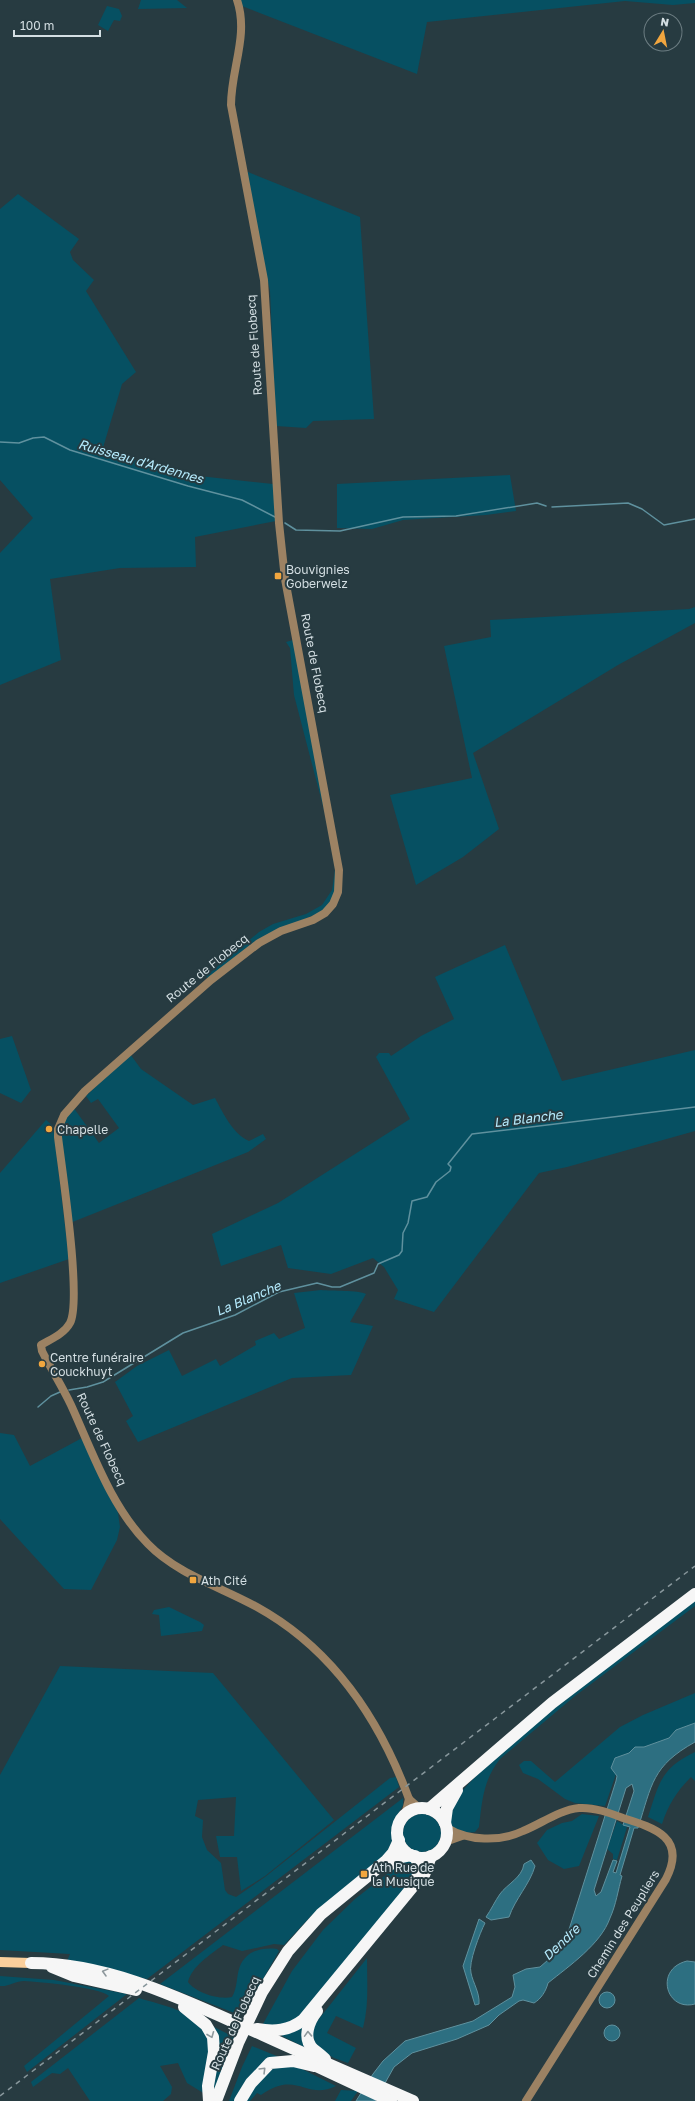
<svg xmlns="http://www.w3.org/2000/svg" width="695" height="2101" viewBox="0 0 695 2101" font-family="'Golos Text',sans-serif">
  <style>
    .green { fill: #065062 }
    .water { fill: #2d6f81; stroke: #5f919e; fill-rule: evenodd }
    .lines { fill: none; stroke-linecap: round; stroke-linejoin: round }
    .stream { stroke: #5f919e; stroke-width: 1.5 }
    .minor { stroke: #9c8263; stroke-width: 8 }
    .major { stroke: #facf9c; stroke-width: 10 }
    .highway { stroke: #f6f6f6; stroke-width: 12 }
    .rail { stroke: #88979c; stroke-width: 1.5; stroke-dasharray: 5 5; stroke-linecap: butt }
    .oneway { stroke: #8e989c }
    .poi-dot { fill: #f1a63f; stroke: #273b41; stroke-width: 1.5 }
    .labels { text-anchor: middle; dominant-baseline: central; stroke-width: 4; stroke-linejoin: round; paint-order: stroke }
    .street-label { font-size: 12px; fill: #d4dfe3; stroke: #273b41 }
    .poi-label { font-size: 12px; fill: #d4dfe3; stroke: #273b41; text-anchor: start }
    .water-label { font-size: 13px; font-style: italic; fill: #b6ecfe; stroke: #273b41 }
  </style>
  <rect width="100%" height="100%" fill="#273b41"/>
  <!-- green -->
  <g class="green">
    <polygon points="141,0 177,0 187,8 138,9"/>
    <polygon points="239,0 695,0 695,3 673,5 625,1 427,22 417,74 242,6"/>
    <polygon points="107,6 119,9 122,16 120,21 114,20 108,31 98,25"/>
    <polygon points="243,170 360,217 374,419 313,421 306,428 276,426 270,291"/>
    <polygon points="18,194 79,239 70,252 73,260 94,280 86,291 136,372 122,384 102,451 190,475 273,484 276,521 195,537 196,567 120,568 50,579 61,660 0,685 0,553 33,518 0,480 0,209"/>
    <polygon points="510,475 516,511 486,515 403,520 372,529 337,528 337,484"/>
    <polygon points="695,607 695,623 618,665 473,753 499,829 463,857 416,885 390,795 472,778 444,646 491,637 490,620 689,609"/>
    <polygon points="293,640 336,864 337,887 330,904 319,913 295,923 208,979 206,976 259,932 273,924 306,914 322,905 332,890 335,869 325,814 294,695 290,648 286,642"/>
    <polygon points="505,945 562,1081 695,1050 695,1131 567,1167 539,1173 434,1312 394,1299 398,1290 384,1267 373,1258 331,1274 288,1268 281,1245 221,1266 212,1234 278,1203 410,1119 376,1057 379,1053 389,1053 391,1056 421,1036 454,1019 435,977"/>
    <polygon points="12,1036 31,1090 21,1103 0,1093 0,1039"/>
    <path d="M130,1054L141,1069L193,1105L215,1098C223,1113 233,1134 249,1141L263,1134L266,1139L248,1152L70,1223L61,1142L62,1124L73,1107L99,1143L119,1128L98,1099L91,1103L86,1096Z"/>
    <polygon points="46,1120 53,1126 69,1259 0,1283 0,1173"/>
    <path d="M321,1290C332,1291 358,1290 366,1294L350,1322L373,1326L351,1375L292,1378L138,1442L126,1421L133,1416L115,1382L137,1366L169,1350L182,1376L216,1359L220,1366L256,1345L255,1341L274,1333L279,1339L305,1328L294,1293Z"/>
    <polygon points="0,1433 14,1435 30,1466 82,1438 118,1513 120,1527 117,1540 91,1590 64,1589 0,1519"/>
    <path d="M695,1600V1606L575,1696L500,1759C483,1780 482,1802 479,1827L475,1832L464,1833L453,1828L450,1821L456,1797L478,1774L532,1725Z"/>
    <polygon points="169,1607 200,1622 204,1625 202,1631 161,1636 159,1615 152,1614 154,1610"/>
    <polygon points="60,1666 213,1673 334,1820 265,1876 241,1891 237,1857 220,1857 216,1836 234,1836 236,1797 198,1800 195,1816 203,1820 202,1837 207,1850 221,1863 225,1890 228,1894 236,1897 265,1877 390,1778 396,1777 399,1787 147,1979 67,1961 70,1954 0,1950 0,1775"/>
    <polygon points="695,1693 695,1723 676,1730 669,1738 644,1747 635,1747 629,1753 615,1758 611,1768 616,1774 605,1806 575,1803 565,1799 538,1779 523,1773 519,1765 524,1761 531,1761 555,1782 620,1727 643,1715"/>
    <path d="M695,1752V1781L691,1777C677,1791 668,1805 662,1824L648,1817C659,1783 661,1768 695,1752Z"/>
    <path d="M403,1798V1805L393,1823V1839L386,1854L311,1916L284,1945L274,1944L242,1951L223,1945C210,1955 192,1966 188,1982C196,1993 219,2000 232,1997C238,1987 236,1976 240,1966C246,1951 262,1947 277,1949L279,1951L243,2014H237L160,1984Z"/>
    <circle cx="422" cy="1833" r="19"/>
    <polygon points="582,1814 599,1816 579,1866 564,1869 548,1860 537,1843 547,1830 562,1823 572,1821"/>
    <polygon points="617,1821 627,1827 617,1860 613,1859 613,1854 607,1849"/>
    <polygon points="405,1860 412,1861 415,1865 410,1883 299,2017 284,2027 263,2024 292,1971 323,1930 355,1899"/>
    <path d="M367,1958C367,1982 369,2005 363,2028L336,2016L327,2033L356,2048L348,2063L334,2058L316,2047L311,2029Z"/>
    <path d="M0,1976L54,1980L127,1994L27,2072L24,2066L109,1996C99,1987 39,1982 24,1981C16,1981 8,1987 0,1986Z"/>
    <path d="M139,1998C164,2006 199,2011 209,2039C212,2045 206,2084 205,2094L187,2083L178,2063L160,2066L172,2087L171,2094L163,2101H90L68,2068L60,2074L52,2073L33,2087L31,2082Z"/>
    <polygon points="304,2022 304,2047 282,2036 282,2035"/>
    <polygon points="208,2024 234,2037 215,2099"/>
    <polygon points="252,2046 284,2059 275,2060 237,2101 229,2101 242,2067"/>
    <path d="M283,2065L300,2068L336,2086C306,2101 297,2069 261,2095L257,2093L250,2101H244L265,2072Z"/>
    <polygon points="341,2090 358,2091 351,2101 335,2101"/>
  </g>
  <!-- water -->
  <g class="water">
    <path d="M695,1723V1742C652,1766 652,1784 638,1828H634L620,1875L622,1876C618,1890 616,1905 610,1918C601,1944 569,1966 548,1983C546,1991 541,1999 534,2003L523,2000L519,2001L499,2015L489,2025L457,2039L412,2053L394,2067L375,2101H356L373,2074L383,2061L405,2041L473,2021L512,1997L515,1987L513,1975L526,1969L540,1967L556,1953L566,1939L616,1781L617,1776L611,1768L615,1758L629,1753L635,1747H644L669,1738L676,1730ZM632,1784L634,1791L623,1825L630,1827L616,1873L613,1872L617,1861L613,1860L601,1892L596,1896L594,1890L626,1788Z"/>
    <path d="M531,1860L535,1866C530,1884 515,1899 509,1917L491,1920L486,1917C491,1910 495,1901 500,1894C507,1884 522,1878 524,1864Z"/>
    <path d="M479,1919L485,1923C480,1933 468,1963 471,1973C473,1983 480,1993 479,2004L475,2005L463,1966Z"/>
    <path d="M687,1961L695,1962V2004C666,2012 654,1969 687,1961Z"/>
    <circle cx="607" cy="2000" r="8"/>
    <circle cx="612" cy="2033" r="8"/>
  </g>
  <g class="lines">
    <!-- stream -->
    <g class="stream">
      <polyline points="0,442 19,443 33,438 44,437 70,450 188,486 242,500 275,517"/>
      <polyline points="552,507 628,503 642,509 664,525 695,519"/>
      <polyline points="285,523 296,530 340,531 403,517 456,516 537,503 546,506"/>
      <polyline points="69,1390 87,1387 103,1382 183,1333 235,1315 279,1292 317,1283 332,1287 340,1287 374,1273 378,1264 399,1255 402,1251 403,1233 408,1223 412,1201 427,1197 436,1182 450,1171 451,1167 448,1164 472,1134 695,1107"/>
      <polyline points="38,1407 51,1396 60,1392"/>
    </g>
    <!-- minor -->
    <g class="minor">
      <path d="M237,0C249,35 231,69 231,105L264,280L279,523L285,579L339,870L338,892L333,904L325,913L313,920L281,931L259,943L211,980L85,1091L64,1115L58,1129V1137C62,1170 82,1300 70,1323C64,1334 51,1339 41,1345L42,1351C51,1369 62,1386 71,1405C92,1451 111,1507 148,1544C177,1574 221,1587 257,1607C333,1649 380,1720 409,1799L417,1806L423,1808"/>
      <polyline points="405,1815 409,1799"/>
      <path d="M447,1828C468,1841 500,1842 523,1831C541,1824 559,1810 579,1808C594,1807 610,1813 623,1818C655,1828 687,1838 666,1879L526,2101"/>
      <polyline points="445,1842 462,1836"/>
    </g>
    <!-- major -->
    <polyline class="major" points="0,1962 31,1963"/>
    <!-- highway -->
    <g class="highway">
      <circle cx="422" cy="1833" r="25"/>
      <polyline points="429,1809 552,1703 695,1594"/>
      <polyline points="445,1823 447,1808 457,1790"/>
      <polyline points="388,1866 401,1857 411,1855"/>
      <polyline points="423,1878 431,1856"/>
      <path d="M31,1963C113,1963 190,2003 263,2035C313,2058 363,2079 413,2101"/>
      <polyline points="52,1967 74,1976 136,1990"/>
      <polyline points="184,2007 206,2025 213,2037 214,2052 208,2086 209,2101"/>
      <path d="M317,2011C309,2021 302,2038 313,2049C317,2052 321,2055 325,2059"/>
      <path d="M257,2029C274,2032 289,2031 303,2020L415,1884L420,1868L415,1856"/>
      <polyline points="310,2063 391,2101"/>
      <polyline points="216,2101 238,2043 262,1992 288,1951 321,1914 386,1861 393,1853 399,1840"/>
      <polyline points="240,2101 251,2083 270,2063 293,2061 314,2066"/>
    </g>
    <!-- rail -->
    <polyline class="rail" points="0,2096 695,1566"/>
  </g>
  <!-- one-way arrows -->
  <defs><path id="oneway-chevron" d="M-2-3.5L2.5 0L-2 3.5" fill="none" stroke-width="1.6" stroke-linecap="round" stroke-linejoin="round"/></defs>
  <g class="oneway">
    <use href="#oneway-chevron" transform="translate(105 1972) rotate(-165)"/>
    <use href="#oneway-chevron" transform="translate(308 2034) rotate(-92)"/>
    <use href="#oneway-chevron" transform="translate(211 2035) rotate(68)"/>
    <use href="#oneway-chevron" transform="translate(263 2070) rotate(-45)"/>
  </g>
  <!-- markers -->
  <g class="poi-dot">
    <rect x="274" y="572" width="8" height="8" rx="2"/>
    <circle cx="49" cy="1129" r="4"/>
    <circle cx="42" cy="1364" r="4"/>
    <rect x="189" y="1576" width="8" height="8" rx="2"/>
    <rect x="360" y="1870" width="8" height="8" rx="2"/>
  </g>
  <g class="labels">
    <!-- street labels -->
    <g class="street-label">
      <text transform="translate(254 345) rotate(-94)">Route de Flobecq</text>
      <text transform="translate(315 663) rotate(79)">Route de Flobecq</text>
      <text transform="translate(207 968) rotate(-39)">Route de Flobecq</text>
      <text transform="translate(102 1439) rotate(65)">Route de Flobecq</text>
      <text transform="translate(623 1924) rotate(-58)">Chemin des Peupliers</text>
      <text transform="translate(235 2023) rotate(-66)">Route de Flobecq</text>
    </g>
    <!-- poi labels -->
    <g class="poi-label">
      <text x="286" y="569">Bouvignies<tspan x="286" dy="14">Goberwelz</tspan></text>
      <text x="57" y="1129">Chapelle</text>
      <text x="50" y="1357">Centre funéraire<tspan x="50" dy="14">Couckhuyt</tspan></text>
      <text x="201" y="1580">Ath Cité</text>
      <text x="372" y="1867">Ath Rue de<tspan x="372" dy="14">la Musique</tspan></text>
    </g>
    <!-- water labels -->
    <g class="water-label">
      <text transform="translate(141 461) rotate(16)">Ruisseau d'Ardennes</text>
      <text transform="translate(528 1118) rotate(-7)">La Blanche</text>
      <text transform="translate(248 1298) rotate(-23)">La Blanche</text>
      <text transform="translate(561 1942) rotate(-44)">Dendre</text>
    </g>
  </g>
  <!-- north arrow -->
  <g transform="translate(663 32) rotate(10)"><circle r="19" fill="#273b41" stroke="#6c7d82"/>
  <path d="M0-3L7 15L0 10L-7 15Z" fill="#f1a63f"/>
  <text y="-6" font-size="11" font-weight="bold" text-anchor="middle" fill="#d4dfe3">N</text>
  </g>
  <!-- scale -->
  <path d="M14 30v6h86v-6" fill="none" stroke="#d4dfe3" stroke-width="2"/>
  <text x="20" y="30" font-size="12" fill="#d4dfe3" stroke="#273b41" stroke-width="3" paint-order="stroke">100 m</text>
</svg>
